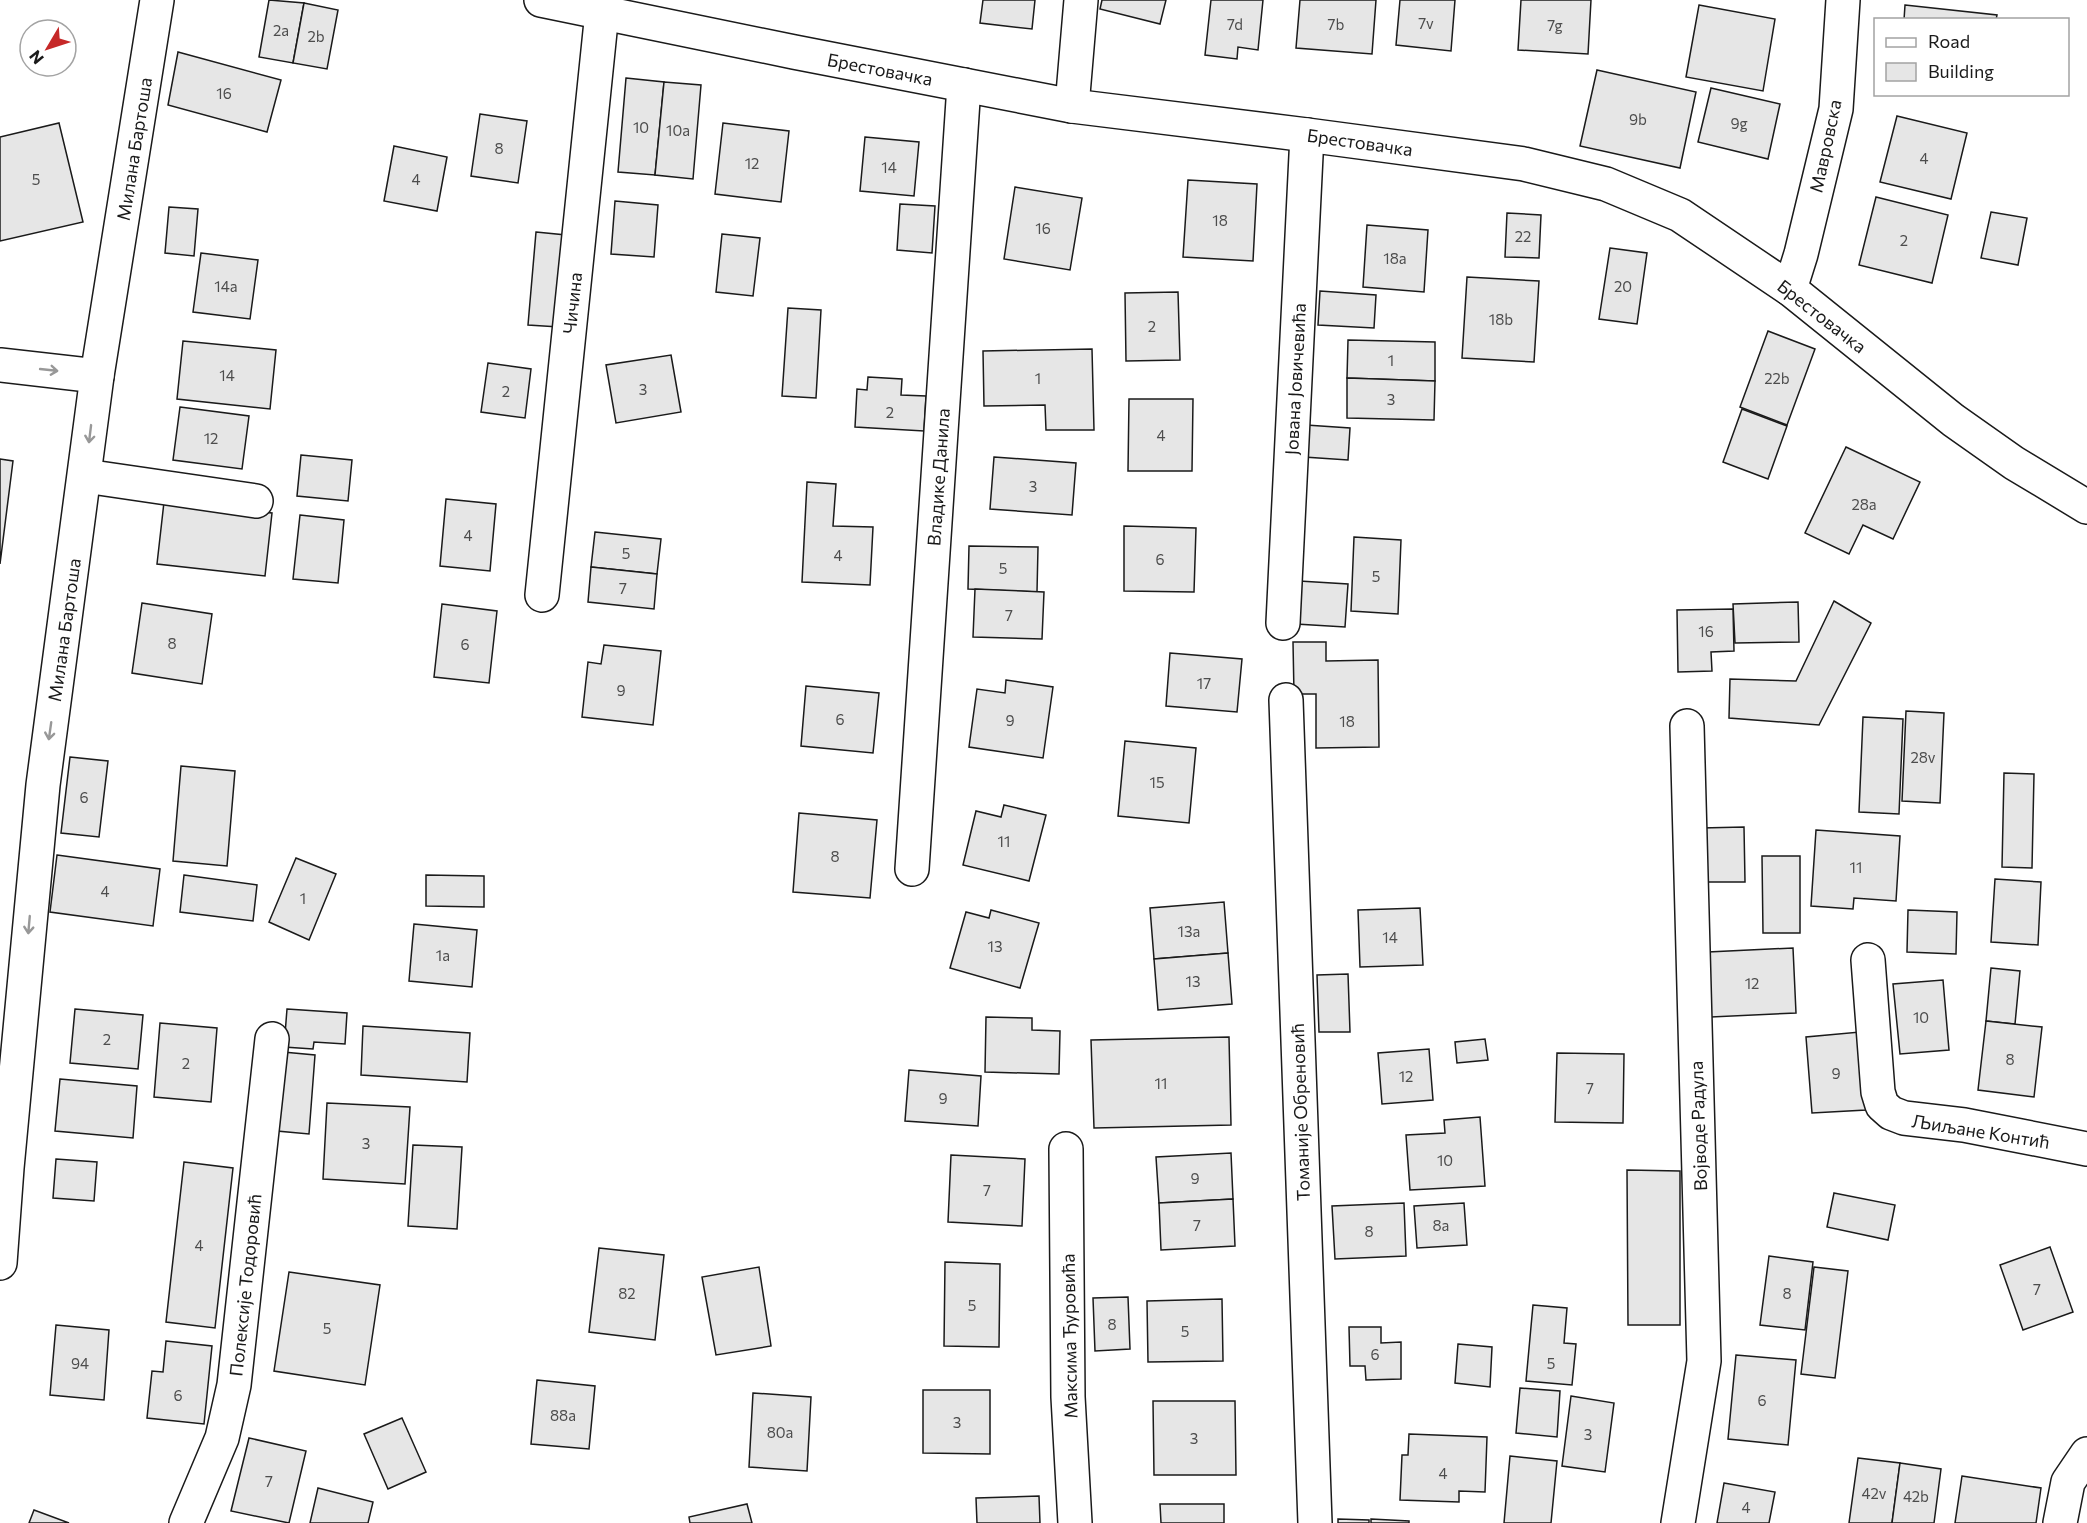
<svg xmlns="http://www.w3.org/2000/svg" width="2087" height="1523" viewBox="0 0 2087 1523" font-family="Commissioner,sans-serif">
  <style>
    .building { fill: #e6e6e6; stroke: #1a1a1a; stroke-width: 1.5 }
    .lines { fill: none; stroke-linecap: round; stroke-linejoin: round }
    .minor-casing { stroke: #1a1a1a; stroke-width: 36 }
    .minor { stroke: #fff; stroke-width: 33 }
    .oneway { stroke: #989898 }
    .labels { text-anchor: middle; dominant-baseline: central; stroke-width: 4.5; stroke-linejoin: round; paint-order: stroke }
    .number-label { font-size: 15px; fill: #4d4d4d }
    .street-label { font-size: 18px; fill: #1a1a1a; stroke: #fff }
  </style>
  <rect width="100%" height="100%" fill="#fff"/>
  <!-- building -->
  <g class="building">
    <polygon points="269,0 304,3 293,63 259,57"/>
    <polygon points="983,0 1035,0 1032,29 980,23"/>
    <polygon points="1102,0 1166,0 1160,24 1100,9"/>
    <polygon points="1211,0 1263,0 1258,50 1238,47 1237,59 1205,55"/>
    <polygon points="1300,0 1376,0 1372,54 1296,48"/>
    <polygon points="1400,0 1455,0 1451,51 1396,45"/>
    <polygon points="1521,0 1591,0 1588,54 1518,50"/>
    <polygon points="304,3 338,10 327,69 293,63"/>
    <polygon points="1699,5 1775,19 1763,91 1686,77"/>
    <polygon points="1905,5 1997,15 1996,20 1904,20"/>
    <polygon points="178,52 281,80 267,132 168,105"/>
    <polygon points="1597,70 1696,92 1680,168 1580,146"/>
    <polygon points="626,78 664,82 655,175 618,172"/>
    <polygon points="664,82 701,85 693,179 655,175"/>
    <polygon points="1711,88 1780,104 1768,159 1698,142"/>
    <polygon points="480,114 527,121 518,183 471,176"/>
    <polygon points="1897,116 1967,133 1951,199 1880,182"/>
    <polygon points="59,123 83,222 0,241 0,137"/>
    <polygon points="723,123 789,131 781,202 715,194"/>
    <polygon points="865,137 919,142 914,196 860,191"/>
    <polygon points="394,146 447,157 437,211 384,201"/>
    <polygon points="1188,180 1257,184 1253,261 1183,257"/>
    <polygon points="1015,187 1082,198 1070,270 1004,259"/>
    <polygon points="1876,197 1948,215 1932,283 1859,265"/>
    <polygon points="615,201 658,205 654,257 611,254"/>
    <polygon points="900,204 935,206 932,253 897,250"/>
    <polygon points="169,207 198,209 194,256 165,253"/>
    <polygon points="1991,212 2027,218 2018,265 1981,258"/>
    <polygon points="1507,213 1541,215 1539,258 1505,257"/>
    <polygon points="1367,225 1428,230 1424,292 1363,287"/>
    <polygon points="536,232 566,235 559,327 528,325"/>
    <polygon points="722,234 760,238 753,296 716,292"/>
    <polygon points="1610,248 1647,253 1637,324 1599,319"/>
    <polygon points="201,253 258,260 250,319 193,312"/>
    <polygon points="1467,277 1539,281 1534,362 1462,358"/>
    <polygon points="1320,291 1376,295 1374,328 1318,325"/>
    <polygon points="1178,292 1180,360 1126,361 1125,293"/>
    <polygon points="788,308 821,310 816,398 782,396"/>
    <polygon points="1768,331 1815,349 1787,425 1740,407"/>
    <polygon points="1348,340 1435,342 1435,381 1347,378"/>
    <polygon points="183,341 276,350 270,409 177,399"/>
    <polygon points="1092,349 1094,430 1046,430 1045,405 984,406 983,351"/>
    <polygon points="671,355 681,412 616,423 606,365"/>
    <polygon points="488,363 531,369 525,418 481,412"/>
    <polygon points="868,377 902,379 901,395 926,396 924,431 855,427 857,389 867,390"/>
    <polygon points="1347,378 1435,381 1434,420 1347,418"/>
    <polygon points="1129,399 1193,399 1192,471 1128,471"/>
    <polygon points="180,407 249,416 242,469 173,460"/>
    <polygon points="1742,409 1787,426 1768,479 1723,462"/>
    <polygon points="1306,425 1350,428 1348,460 1304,457"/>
    <polygon points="1846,447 1920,482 1893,539 1863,525 1849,554 1805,533"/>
    <polygon points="301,455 352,460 348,501 297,496"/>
    <polygon points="994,457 1076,463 1072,515 990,509"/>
    <polygon points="0,459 13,461 0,564"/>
    <polygon points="807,482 836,484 833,526 873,527 870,585 802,582"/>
    <polygon points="446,499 496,504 490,571 440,566"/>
    <polygon points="164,502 272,513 265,576 157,564"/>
    <polygon points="300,515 344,520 338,583 293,579"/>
    <polygon points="1124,526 1196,528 1194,592 1124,591"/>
    <polygon points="595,532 661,539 657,574 591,567"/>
    <polygon points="1354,537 1401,540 1398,614 1351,611"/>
    <polygon points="969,546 1038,547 1037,592 968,589"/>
    <polygon points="591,567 657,574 654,609 588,602"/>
    <polygon points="1299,581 1348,584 1345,627 1296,624"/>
    <polygon points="975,589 1044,592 1042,639 973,637"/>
    <polygon points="1834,601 1871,623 1819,725 1729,718 1730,679 1796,681"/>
    <polygon points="1798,602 1799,642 1735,643 1733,604"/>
    <polygon points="142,603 212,614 202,684 132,673"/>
    <polygon points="442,604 497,611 489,683 434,677"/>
    <polygon points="1733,609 1734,651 1711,652 1712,671 1678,672 1677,610"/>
    <polygon points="1293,642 1326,642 1326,661 1378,660 1379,747 1316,748 1316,694 1294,694"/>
    <polygon points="604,645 661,651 653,725 582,717 588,662 601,664"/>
    <polygon points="1170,653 1242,659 1237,712 1166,706"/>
    <polygon points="1006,680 1053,687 1043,758 969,747 977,689 1005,693"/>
    <polygon points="806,686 879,693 873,753 801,746"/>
    <polygon points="1906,711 1944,713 1940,803 1902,801"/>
    <polygon points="1863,717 1903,719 1899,814 1859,812"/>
    <polygon points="1125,741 1196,748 1189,823 1118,816"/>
    <polygon points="70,757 108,761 99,837 61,833"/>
    <polygon points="181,766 235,771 227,866 173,861"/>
    <polygon points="2004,773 2034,774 2032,868 2002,867"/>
    <polygon points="1004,805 1046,815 1029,881 963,865 976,811 1001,817"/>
    <polygon points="799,813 877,820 870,898 793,892"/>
    <polygon points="1744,827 1745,882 1702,882 1701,828"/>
    <polygon points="1816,830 1900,836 1896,901 1854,898 1853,909 1811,906"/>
    <polygon points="57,855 160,869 153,926 50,912"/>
    <polygon points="1762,856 1800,856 1800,933 1763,933"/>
    <polygon points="296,858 336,874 309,940 269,922"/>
    <polygon points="184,875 257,885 253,921 180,912"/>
    <polygon points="426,875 484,876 484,907 426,906"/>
    <polygon points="1995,879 2041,882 2038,945 1991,942"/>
    <polygon points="1224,902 1228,953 1154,959 1150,908"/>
    <polygon points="1420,908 1423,965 1360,967 1358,910"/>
    <polygon points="991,910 1039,923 1020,988 950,968 966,912 989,918"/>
    <polygon points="1908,910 1957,912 1956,954 1907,952"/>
    <polygon points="414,924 477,930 472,987 409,981"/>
    <polygon points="1793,948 1796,1013 1711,1017 1708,952"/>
    <polygon points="1228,953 1232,1004 1158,1010 1154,959"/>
    <polygon points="1991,968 2020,971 2015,1024 1986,1021"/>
    <polygon points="1348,974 1350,1032 1319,1032 1317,975"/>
    <polygon points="1943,980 1949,1050 1900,1054 1893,984"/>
    <polygon points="75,1009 143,1015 138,1069 70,1063"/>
    <polygon points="287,1009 347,1013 345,1044 314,1042 313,1049 284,1047"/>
    <polygon points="986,1017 1032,1018 1032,1030 1060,1031 1059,1074 985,1072"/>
    <polygon points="1986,1021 2042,1027 2034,1097 1978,1090"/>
    <polygon points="160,1023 217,1028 211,1102 154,1097"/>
    <polygon points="363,1026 470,1033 467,1082 361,1075"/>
    <polygon points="1860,1032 1866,1110 1812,1113 1806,1037"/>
    <polygon points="1229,1037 1231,1125 1094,1128 1091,1040"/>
    <polygon points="1485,1039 1488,1060 1457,1063 1455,1042"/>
    <polygon points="1429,1049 1433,1100 1382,1104 1378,1053"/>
    <polygon points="283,1052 315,1055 309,1134 277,1131"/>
    <polygon points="1557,1053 1624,1054 1623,1123 1555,1122"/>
    <polygon points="909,1070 981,1076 978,1126 905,1121"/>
    <polygon points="60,1079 137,1086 133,1138 55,1131"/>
    <polygon points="327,1103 410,1107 405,1184 323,1179"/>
    <polygon points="1480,1117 1485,1186 1410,1190 1406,1135 1445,1133 1444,1120"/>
    <polygon points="413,1145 462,1147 457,1229 408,1226"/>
    <polygon points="1231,1153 1233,1199 1159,1203 1156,1157"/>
    <polygon points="951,1155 1025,1159 1022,1226 948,1222"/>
    <polygon points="56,1159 97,1162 94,1201 53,1198"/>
    <polygon points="184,1162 233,1168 215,1328 166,1322"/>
    <polygon points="1627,1170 1680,1171 1680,1325 1628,1325"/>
    <polygon points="1834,1193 1895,1205 1888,1240 1827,1227"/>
    <polygon points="1233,1199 1235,1246 1161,1250 1159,1203"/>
    <polygon points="1404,1203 1406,1256 1335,1259 1332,1206"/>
    <polygon points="1464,1203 1467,1245 1417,1248 1414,1206"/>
    <polygon points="2050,1247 2073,1312 2023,1330 2000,1265"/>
    <polygon points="599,1248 664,1255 655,1340 589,1332"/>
    <polygon points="1769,1256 1813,1262 1805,1330 1760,1325"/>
    <polygon points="945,1262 1000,1264 999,1347 944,1346"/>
    <polygon points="759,1267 771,1346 716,1355 702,1277"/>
    <polygon points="1814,1267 1848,1271 1835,1378 1801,1374"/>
    <polygon points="289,1272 380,1285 365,1385 274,1371"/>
    <polygon points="1128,1297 1130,1349 1095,1351 1093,1298"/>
    <polygon points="1222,1299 1223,1361 1148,1362 1147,1301"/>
    <polygon points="1533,1305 1567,1308 1564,1343 1576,1344 1572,1385 1526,1381"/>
    <polygon points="56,1325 109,1330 104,1400 50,1395"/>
    <polygon points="1349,1327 1381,1327 1381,1343 1401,1342 1401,1379 1366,1380 1365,1366 1350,1366"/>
    <polygon points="166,1341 212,1346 204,1424 147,1418 152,1371 163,1372"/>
    <polygon points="1458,1344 1492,1347 1490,1387 1455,1383"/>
    <polygon points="1736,1355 1796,1360 1788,1445 1728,1439"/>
    <polygon points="537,1380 595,1386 589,1449 531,1444"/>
    <polygon points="1520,1388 1560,1391 1557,1437 1516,1433"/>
    <polygon points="923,1390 990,1390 990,1454 923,1453"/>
    <polygon points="753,1393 811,1397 807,1471 749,1467"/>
    <polygon points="1571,1396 1614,1403 1605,1472 1562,1466"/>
    <polygon points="1153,1401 1235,1401 1236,1475 1154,1475"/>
    <polygon points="402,1418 426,1472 388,1489 364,1434"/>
    <polygon points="1409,1434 1487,1437 1485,1492 1459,1491 1459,1502 1400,1500 1402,1455 1408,1455"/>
    <polygon points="249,1438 306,1451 289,1523 231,1511"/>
    <polygon points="1510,1456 1557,1461 1551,1523 1504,1523"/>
    <polygon points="1858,1458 1900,1463 1892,1523 1849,1523"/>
    <polygon points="1900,1463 1941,1469 1934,1523 1892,1523"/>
    <polygon points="1962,1476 2041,1488 2036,1523 1955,1523"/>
    <polygon points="1724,1483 1775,1492 1769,1523 1717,1523"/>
    <polygon points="318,1488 373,1502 368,1523 310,1523"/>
    <polygon points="1039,1496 1040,1523 977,1523 976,1498"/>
    <polygon points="747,1504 752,1523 690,1523 689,1517"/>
    <polygon points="1160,1504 1224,1504 1224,1523 1161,1523"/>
    <polygon points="34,1510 69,1523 29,1523"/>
    <polygon points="1338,1519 1369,1520 1369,1523 1338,1523"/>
    <polygon points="1371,1519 1409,1521 1409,1523 1371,1523"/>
  </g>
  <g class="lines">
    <!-- minor casing -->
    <g class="minor-casing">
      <g id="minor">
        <polyline points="541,0 794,52 1072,106 1307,135 1524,164 1606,184 1680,215 1790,289 1953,420 2014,463 2087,507"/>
        <polyline points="1072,106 1081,0"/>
        <polyline points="1790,289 1801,254 1836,109 1843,0"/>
        <polyline points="0,365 97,376"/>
        <polyline points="85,476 256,501"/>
        <polyline points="542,595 602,12"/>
        <polyline points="1283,623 1307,135"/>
        <polyline points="1286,700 1315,1523"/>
        <polyline points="912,869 964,85"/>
        <polyline points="1868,960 1878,1092 1882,1105 1891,1113 1904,1118 1964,1125 2087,1149"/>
        <polyline points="1066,1149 1068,1397 1075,1523"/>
        <polyline points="0,1263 7,1168 43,785 97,376 157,0"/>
        <polyline points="186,1523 222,1438 234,1385 272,1039"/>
        <polyline points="1678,1523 1704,1361 1687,726"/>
        <polyline points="2060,1523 2068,1482 2087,1454"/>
      </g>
    </g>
    <!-- minor -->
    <use href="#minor" class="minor"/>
  </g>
  <!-- one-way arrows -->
  <defs><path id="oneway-shaft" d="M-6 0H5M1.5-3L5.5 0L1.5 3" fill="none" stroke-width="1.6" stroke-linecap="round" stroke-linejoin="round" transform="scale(1.5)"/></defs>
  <g class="oneway">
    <use href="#oneway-shaft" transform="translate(49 370) rotate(6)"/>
    <use href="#oneway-shaft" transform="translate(90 434) rotate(97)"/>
    <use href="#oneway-shaft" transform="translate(50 731) rotate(98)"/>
    <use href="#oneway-shaft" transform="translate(29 925) rotate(95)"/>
  </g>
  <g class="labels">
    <!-- number labels -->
    <g class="number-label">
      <text x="1426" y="23">7v</text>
      <text x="1235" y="24">7d</text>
      <text x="1336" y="24">7b</text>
      <text x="1555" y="25">7g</text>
      <text x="281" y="30">2a</text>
      <text x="316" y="36">2b</text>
      <text x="224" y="93">16</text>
      <text x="1638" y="119">9b</text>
      <text x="1739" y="123">9g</text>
      <text x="641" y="127">10</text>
      <text x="678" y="130">10a</text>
      <text x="499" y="148">8</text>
      <text x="1924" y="158">4</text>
      <text x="752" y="163">12</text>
      <text x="889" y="167">14</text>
      <text x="36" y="179">5</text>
      <text x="416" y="179">4</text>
      <text x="1220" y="220">18</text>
      <text x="1043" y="228">16</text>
      <text x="1523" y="236">22</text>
      <text x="1904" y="240">2</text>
      <text x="1395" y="258">18a</text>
      <text x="226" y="286">14a</text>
      <text x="1623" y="286">20</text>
      <text x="1501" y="319">18b</text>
      <text x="1152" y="326">2</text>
      <text x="1391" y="360">1</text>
      <text x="227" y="375">14</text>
      <text x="1038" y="378">1</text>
      <text x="1777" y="378">22b</text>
      <text x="643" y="389">3</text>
      <text x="506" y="391">2</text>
      <text x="1391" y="399">3</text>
      <text x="890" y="412">2</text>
      <text x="1161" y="435">4</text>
      <text x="211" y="438">12</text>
      <text x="1033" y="486">3</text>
      <text x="1864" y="504">28a</text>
      <text x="468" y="535">4</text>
      <text x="626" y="553">5</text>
      <text x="838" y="555">4</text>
      <text x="1160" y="559">6</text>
      <text x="1003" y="568">5</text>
      <text x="1376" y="576">5</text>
      <text x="623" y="588">7</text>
      <text x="1009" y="615">7</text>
      <text x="1706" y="631">16</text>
      <text x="172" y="643">8</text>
      <text x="465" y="644">6</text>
      <text x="1204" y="683">17</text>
      <text x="621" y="690">9</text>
      <text x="840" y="719">6</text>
      <text x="1010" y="720">9</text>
      <text x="1347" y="721">18</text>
      <text x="1923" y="757">28v</text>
      <text x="1157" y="782">15</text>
      <text x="84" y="797">6</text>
      <text x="1004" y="841">11</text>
      <text x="835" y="856">8</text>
      <text x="1856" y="867">11</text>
      <text x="105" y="891">4</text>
      <text x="303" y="898">1</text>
      <text x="1189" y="931">13a</text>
      <text x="1390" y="937">14</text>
      <text x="995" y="946">13</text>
      <text x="443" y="955">1a</text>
      <text x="1193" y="981">13</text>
      <text x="1752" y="983">12</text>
      <text x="1921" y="1017">10</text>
      <text x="107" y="1039">2</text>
      <text x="2010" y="1059">8</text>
      <text x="186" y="1063">2</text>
      <text x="1836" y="1073">9</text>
      <text x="1406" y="1076">12</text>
      <text x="1161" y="1083">11</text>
      <text x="1590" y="1088">7</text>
      <text x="943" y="1098">9</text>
      <text x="366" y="1143">3</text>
      <text x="1445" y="1160">10</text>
      <text x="1195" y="1178">9</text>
      <text x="987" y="1190">7</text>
      <text x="1197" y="1225">7</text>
      <text x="1441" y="1225">8a</text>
      <text x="1369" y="1231">8</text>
      <text x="199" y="1245">4</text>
      <text x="2037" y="1289">7</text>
      <text x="627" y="1293">82</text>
      <text x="1787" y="1293">8</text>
      <text x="972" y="1305">5</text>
      <text x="1112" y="1324">8</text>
      <text x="327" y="1328">5</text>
      <text x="1185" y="1331">5</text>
      <text x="1375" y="1354">6</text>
      <text x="80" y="1363">94</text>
      <text x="1551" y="1363">5</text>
      <text x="178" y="1395">6</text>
      <text x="1762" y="1400">6</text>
      <text x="563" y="1415">88a</text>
      <text x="957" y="1422">3</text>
      <text x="780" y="1432">80a</text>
      <text x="1588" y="1434">3</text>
      <text x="1194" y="1438">3</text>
      <text x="1443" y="1473">4</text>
      <text x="269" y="1481">7</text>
      <text x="1874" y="1493">42v</text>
      <text x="1916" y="1496">42b</text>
      <text x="1746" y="1507">4</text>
    </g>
    <!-- street labels -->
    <g class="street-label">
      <text transform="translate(880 69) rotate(11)">Брестовачка</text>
      <text transform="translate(1360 142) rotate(8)">Брестовачка</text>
      <text transform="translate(1825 146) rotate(-78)">Мавровска</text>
      <text transform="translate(134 149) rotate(-81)">Милана Бартоша</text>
      <text transform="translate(572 303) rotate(-84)">Чичина</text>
      <text transform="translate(1822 316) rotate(38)">Брестовачка</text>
      <text transform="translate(1295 379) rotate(-87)">Јована Јовичевића</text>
      <text transform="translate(938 477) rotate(-86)">Владике Данила</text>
      <text transform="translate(64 630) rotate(-82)">Милана Бартоша</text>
      <text transform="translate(1300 1112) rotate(-92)">Томаније Обреновић</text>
      <text transform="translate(1698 1126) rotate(-92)">Војводе Радула</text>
      <text transform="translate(1981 1131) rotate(9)">Љиљане Контић</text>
      <text transform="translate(245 1285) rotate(-84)">Полексије Тодоровић</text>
      <text transform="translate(1069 1336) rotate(-91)">Максима Ђуровића</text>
    </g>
  </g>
  <!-- legend -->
  <rect x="1874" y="18" width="195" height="78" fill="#ffffff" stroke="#a3a3a3" stroke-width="1.5"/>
  <rect x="1886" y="38" width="30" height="9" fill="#ffffff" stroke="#a3a3a3" stroke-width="1.5"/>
  <text x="1928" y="48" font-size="18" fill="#1a1a1a">Road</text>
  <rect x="1886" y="63" width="30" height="18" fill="#e6e6e6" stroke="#a3a3a3" stroke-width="1.5"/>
  <text x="1928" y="78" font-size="18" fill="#1a1a1a">Building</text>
  <!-- north arrow -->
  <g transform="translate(48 48) rotate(231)"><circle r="28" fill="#ffffff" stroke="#a3a3a3" stroke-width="1.5"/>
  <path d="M0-4.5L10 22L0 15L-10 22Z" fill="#c62828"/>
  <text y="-9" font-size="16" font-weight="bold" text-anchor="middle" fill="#1a1a1a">N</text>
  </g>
</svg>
